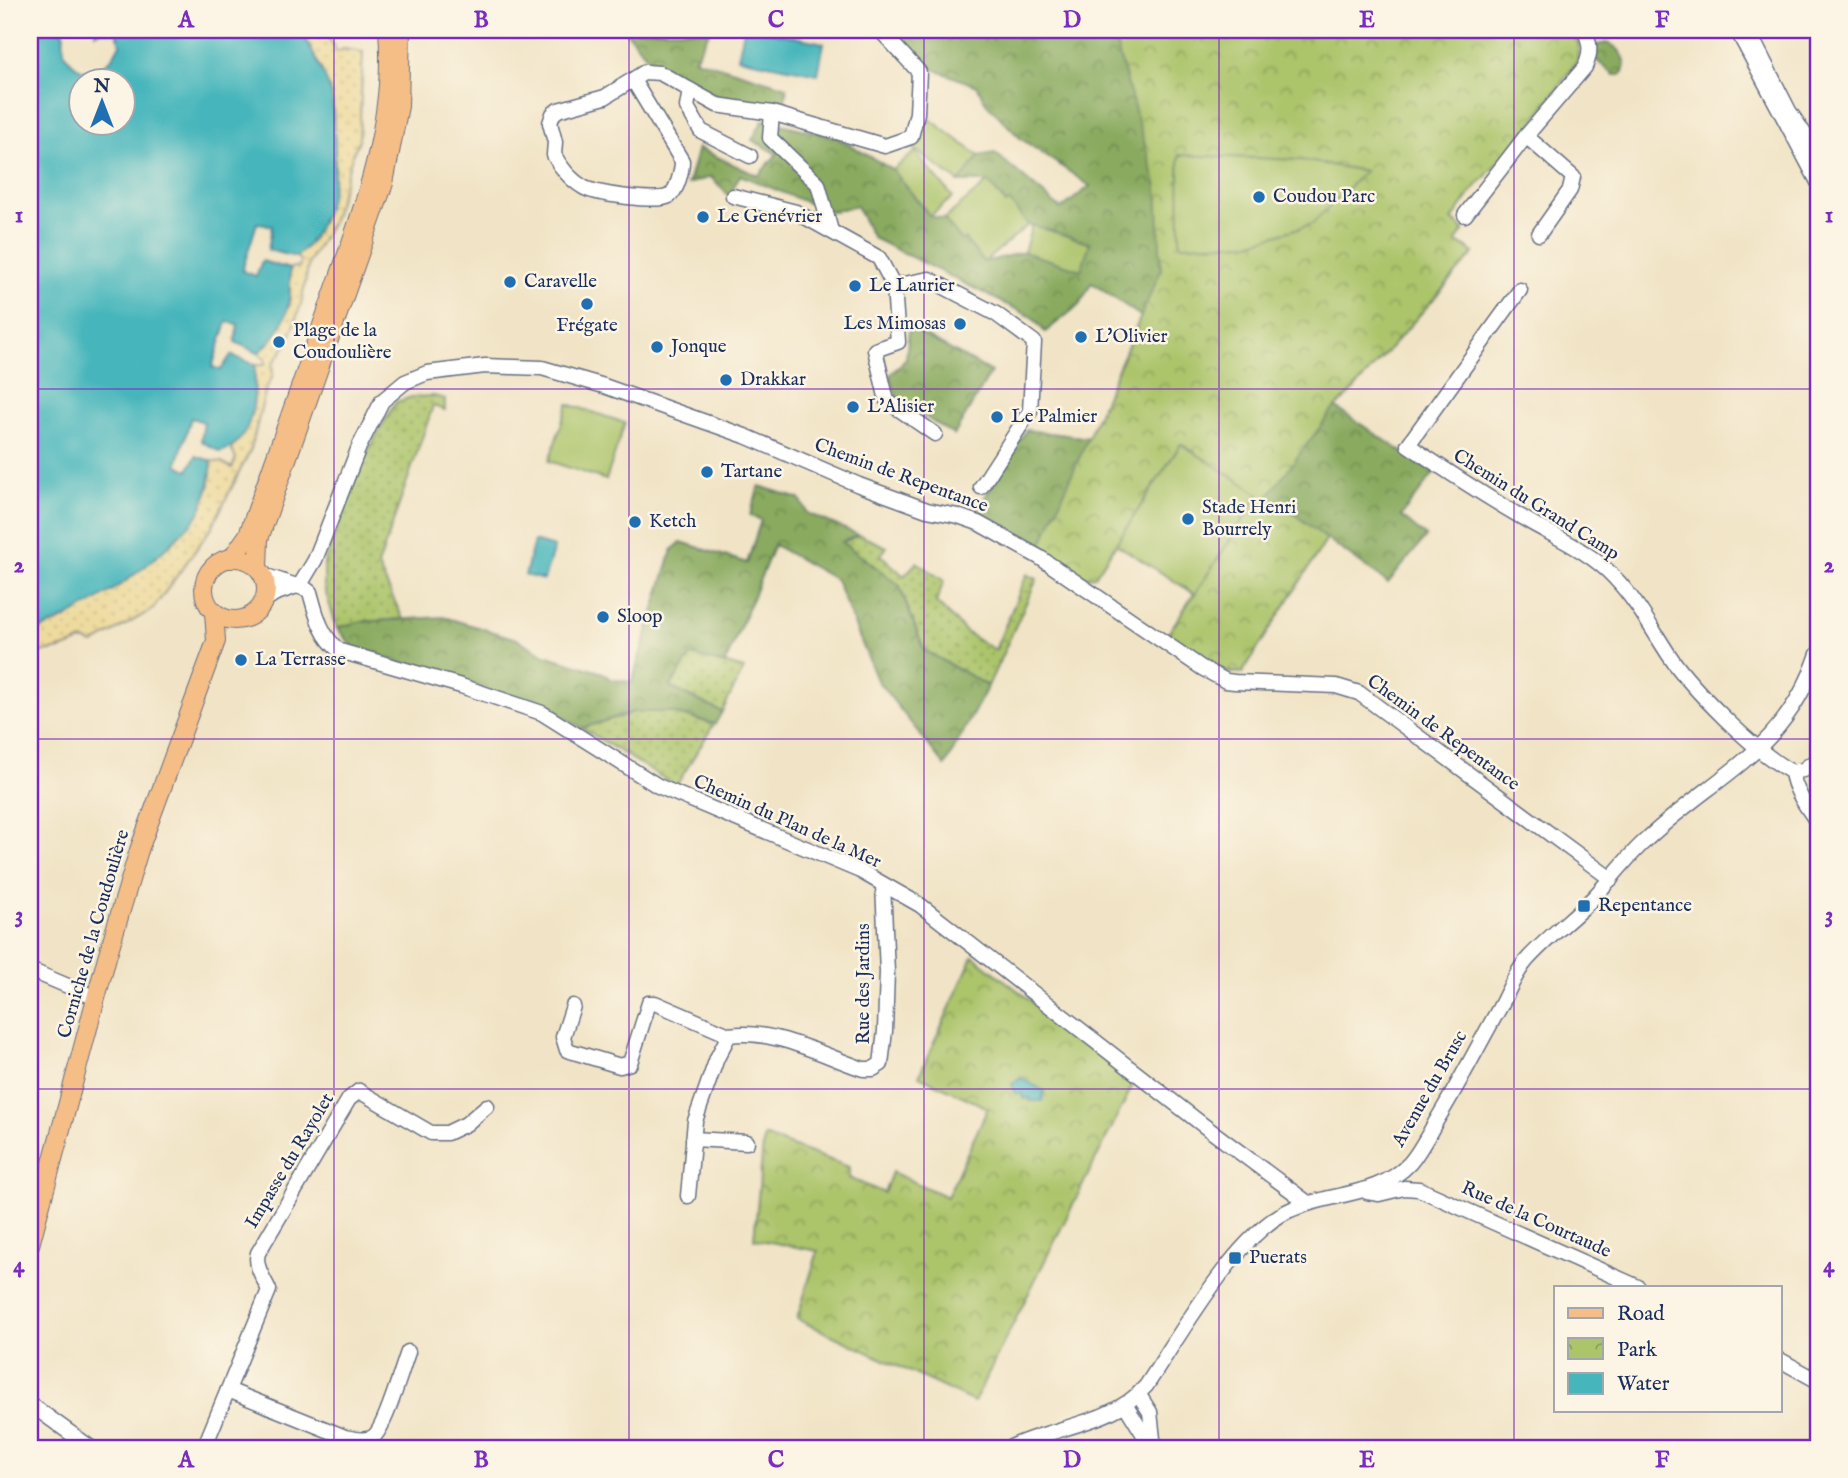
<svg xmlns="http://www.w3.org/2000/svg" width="1848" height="1478" viewBox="0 0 1848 1478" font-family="'IM FELL English',serif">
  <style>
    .grass { fill: url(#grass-dots); stroke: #647a64; stroke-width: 2 }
    .forest { fill: url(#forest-crowns); stroke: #526c5e; stroke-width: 2 }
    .sand { fill: url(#sand-dots); stroke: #84847e; stroke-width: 2 }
    .park { fill: url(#park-crowns); stroke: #647a64; stroke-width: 2 }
    .garden { fill: #acc46a; stroke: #647a64; stroke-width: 2 }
    .water { fill: #46b6bc; stroke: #30728d; stroke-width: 2; fill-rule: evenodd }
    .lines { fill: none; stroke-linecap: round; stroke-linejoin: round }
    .minor-casing { stroke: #666e82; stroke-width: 17 }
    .major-casing { stroke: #666e82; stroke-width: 20 }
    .minor { stroke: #fff; stroke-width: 14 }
    .major { stroke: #f5be86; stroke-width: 18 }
    .grid { fill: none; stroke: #7b2cbf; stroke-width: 2; stroke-opacity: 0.55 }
    .poi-dot { fill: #1f6fb2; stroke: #fcf5e5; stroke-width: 2.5 }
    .labels { text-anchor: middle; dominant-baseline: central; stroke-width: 5; stroke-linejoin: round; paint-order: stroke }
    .poi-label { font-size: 19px; fill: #1b2f5e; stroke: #fcf5e5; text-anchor: start }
    .street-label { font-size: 19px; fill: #1b2f5e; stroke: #fcf5e5 }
    .neatline { fill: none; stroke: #7b2cbf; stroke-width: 2.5 }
    .grid-label { font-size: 23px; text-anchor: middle; font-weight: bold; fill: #7b2cbf }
  </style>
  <defs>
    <pattern id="grass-dots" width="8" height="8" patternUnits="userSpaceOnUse" patternTransform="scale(1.75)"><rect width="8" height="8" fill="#acc46a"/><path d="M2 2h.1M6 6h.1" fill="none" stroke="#8ba05a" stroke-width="1.8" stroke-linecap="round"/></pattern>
    <pattern id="forest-crowns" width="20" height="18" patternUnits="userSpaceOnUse" patternTransform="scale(1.75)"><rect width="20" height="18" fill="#89aa5e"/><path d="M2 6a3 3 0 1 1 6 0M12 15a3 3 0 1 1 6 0" fill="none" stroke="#6f8b51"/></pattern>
    <pattern id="sand-dots" width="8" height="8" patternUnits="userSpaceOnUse" patternTransform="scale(1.75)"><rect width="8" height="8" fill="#eeda9e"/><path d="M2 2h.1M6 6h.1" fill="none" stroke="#ccbb8a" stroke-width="1.8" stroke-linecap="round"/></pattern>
    <pattern id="park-crowns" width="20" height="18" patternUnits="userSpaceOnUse" patternTransform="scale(1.75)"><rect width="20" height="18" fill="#acc46a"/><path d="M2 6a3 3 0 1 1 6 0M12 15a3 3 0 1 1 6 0" fill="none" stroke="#8ba05a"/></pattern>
  </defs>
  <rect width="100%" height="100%" fill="#fcf5e5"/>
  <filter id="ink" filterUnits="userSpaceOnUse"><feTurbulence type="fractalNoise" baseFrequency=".0143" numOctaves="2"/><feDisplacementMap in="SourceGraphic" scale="14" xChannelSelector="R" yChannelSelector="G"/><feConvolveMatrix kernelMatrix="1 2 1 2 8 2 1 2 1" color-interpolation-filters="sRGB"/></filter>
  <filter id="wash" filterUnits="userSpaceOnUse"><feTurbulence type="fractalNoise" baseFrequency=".00686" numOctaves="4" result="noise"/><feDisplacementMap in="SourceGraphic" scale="28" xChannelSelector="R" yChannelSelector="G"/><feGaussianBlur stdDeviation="1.57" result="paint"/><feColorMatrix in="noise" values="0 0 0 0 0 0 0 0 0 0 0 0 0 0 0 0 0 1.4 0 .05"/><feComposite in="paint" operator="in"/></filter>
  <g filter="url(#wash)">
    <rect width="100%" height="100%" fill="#f1e4c6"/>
    <!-- grass -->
    <g class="grass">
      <polygon points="434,396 445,399 445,410 433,406 378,566 403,619 358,622 337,628 324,587 324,563 360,468 377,434 396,402 412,397"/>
      <polygon points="859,535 887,547 881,555 904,576 917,562 944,581 936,602 967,633 995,650 1027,574 1037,579 988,686 924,650 899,585 842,542"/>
      <polygon points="691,654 744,669 722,712 670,688"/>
      <polygon points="634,712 669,712 714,724 676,786 582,728"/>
    </g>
    <!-- forest -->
    <g class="forest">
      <polygon points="625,30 710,30 695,59 787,87 784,108 718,97 652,63"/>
      <polygon points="887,30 1572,30 1579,46 1577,61 1473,190 1452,220 1464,230 1456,241 1474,253 1348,396 1335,407 1434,473 1401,516 1426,537 1388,583 1327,539 1242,673 1229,673 1166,637 1259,495 1181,444 1095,576 1086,577 1040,548 976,512 1026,430 1090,438 1142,317 1092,283 1079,305 1045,332 1032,317 873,238 856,206 830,212 740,175 729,196 711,177 688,184 698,148 758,176 777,154 752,140 763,120 836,137 893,170 930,216 944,219 962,241 965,239 984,262 1024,252 1081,270 1089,243 1028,225 1010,203 1007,205 988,182 959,182 979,156 995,153 1061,209 1090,186 1020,138 986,103 977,86 925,66 918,56"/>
      <path d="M1607,43C1622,48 1630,62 1621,75H1614L1595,59L1596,45Z"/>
      <polygon points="909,327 991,372 954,435 897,399 890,375 906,359"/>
      <polygon points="759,486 800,499 807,513 859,535 842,542 899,585 924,650 988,686 945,766 877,680 836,580 774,545 725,664 691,655 670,687 722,712 715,724 669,712 634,712 582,728 550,710 354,648 337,628 358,622 444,617 517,639 545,655 603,673 610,679 632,682 672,550 681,542 747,563 761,520 750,515"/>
    </g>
    <!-- sand -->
    <path class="sand" d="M301,30H324L337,52L344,49L363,52L359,140L353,153L333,220L309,262L301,304L288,343L273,363L272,378L266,388L251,449L212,527L153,609L93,644L84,640L61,649L30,654V634L65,619L168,547L196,518L210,485L212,461L221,462L232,468L236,458L231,449C256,416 255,405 255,365H265V359L258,353L271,341L290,304V269L293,267H299L301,261L296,257L311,242L326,211L335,169L331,93Z"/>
    <!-- park -->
    <g class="park">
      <path d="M1112,30H1572L1579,46L1577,61L1528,129L1473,190L1452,220L1464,230L1456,241L1474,253L1348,396L1335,407L1269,495L1327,539L1242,673C1213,673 1190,652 1166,637L1259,495L1181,444L1095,576L1086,577L1040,548L1161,270L1157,187Z"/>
      <polygon points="973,956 1135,1081 974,1402 797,1319 818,1251 754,1239 764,1136 849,1167 849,1178 884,1193 892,1172 947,1197 988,1108 919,1076"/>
    </g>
    <!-- garden -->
    <g class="garden">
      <polygon points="930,119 979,156 959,182 910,146"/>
      <polygon points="915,152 953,197 930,216 893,170"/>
      <polygon points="1179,155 1301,160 1365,171 1312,224 1250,243 1180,245"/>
      <polygon points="988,182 1006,204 1010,202 1028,225 984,262 965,239 962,241 944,219"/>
      <polygon points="1032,225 1090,243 1081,270 1024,252"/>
      <polygon points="568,404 625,423 606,480 549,461"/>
      <polygon points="1181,444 1259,494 1195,594 1116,544"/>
    </g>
    <!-- water -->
    <g class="water">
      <path d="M30,30H64C62,53 63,58 83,71C105,68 110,64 120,44L117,33L101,31L95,33V30H301C309,47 327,76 331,94C334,104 333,116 334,126C338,174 333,222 296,257L268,250L272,226L257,223L242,271L256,276L262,261L290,269C290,308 289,326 258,353L235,342L238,324L227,322L212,367L221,370L231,355L255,365C255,395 256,441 220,452L201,441L204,422L191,418L177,464L188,471L196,456L212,461C210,480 207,501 196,518C191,525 183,531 177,537C137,579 83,612 30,634ZM80,80H122V122H80Z"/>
      <polygon points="744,30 761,30 824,43 818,74 738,58"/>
      <polygon points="534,541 554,547 544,580 525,575"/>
      <polygon points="1021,1078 1044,1091 1042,1101 1030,1101 1030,1098 1023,1099 1022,1094 1016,1094 1013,1090 1012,1084"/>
    </g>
  </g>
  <g filter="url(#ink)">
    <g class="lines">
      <!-- minor casing -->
      <g class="minor-casing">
        <g id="minor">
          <polyline points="1737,30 1818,182"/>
          <polyline points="1748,30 1789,111 1818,154"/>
          <path d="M633,80L682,161C682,171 677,191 669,196C658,203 593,194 583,187C571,180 560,167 554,155L555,142L550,123L553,114L558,110L605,97L645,72L660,73L717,105L772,113L885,146L911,137L917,113L919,72L880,30"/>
          <polyline points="690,90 687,107 701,131 750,156"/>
          <polyline points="772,113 770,138 818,184 831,231"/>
          <polyline points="1526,136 1573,177 1570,190 1539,234"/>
          <polyline points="733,196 796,212 879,258 894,286 898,342 875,350 887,401 935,434"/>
          <path d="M1465,215L1526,136L1585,67C1591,53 1591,43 1584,30"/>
          <polyline points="894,286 929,279 996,314 1034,342 1030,411 981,487"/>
          <path d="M1520,290L1408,445C1448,472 1488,498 1530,522C1558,538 1592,553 1614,577C1636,600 1652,629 1669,655C1691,688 1757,754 1792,772L1803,770L1818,759"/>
          <path d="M263,575L306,589L310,592C316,614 321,637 340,651L461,686L542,713L658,786L860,871L920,905L1203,1125L1308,1203"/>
          <polyline points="300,585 315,560 359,447 382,401 405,382 427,373 485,366 542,368 604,386 745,436 859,485 927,510 958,516 978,523 1039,557 1202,668 1226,681 1235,682 1336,686 1359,693 1611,879"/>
          <polyline points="264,601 274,594 300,585"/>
          <path d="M1792,772C1794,790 1808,809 1818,823"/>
          <polyline points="30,970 96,998"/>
          <polyline points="573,1006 563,1037 567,1050 620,1066 630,1063 649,1003 655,1003 729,1035"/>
          <polyline points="693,1139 747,1142"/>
          <polyline points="1367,1192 1379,1194 1404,1188 1419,1189 1638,1287"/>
          <path d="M688,1196L695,1121L717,1058L729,1035C772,1028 822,1055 863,1069H873L881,1064L885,1031L887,972L883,885"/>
          <polyline points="1780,1360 1818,1381"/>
          <path d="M228,1390L345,1437C354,1439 365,1442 373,1437C385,1429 402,1368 408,1352"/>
          <polyline points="1139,1395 1150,1412 1154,1448"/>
          <polyline points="30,1404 91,1448"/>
          <polyline points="1126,1406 1144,1435"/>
          <path d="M204,1448L269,1290C264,1279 254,1265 258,1253L349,1099L359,1091L431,1133H447L466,1124L487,1106"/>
          <path d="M1009,1448C1053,1426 1112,1425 1146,1386C1179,1337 1236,1235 1288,1211C1328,1192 1378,1198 1410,1163C1421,1150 1429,1133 1438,1118C1460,1082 1479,1044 1500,1007C1508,992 1515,974 1526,961C1547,937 1573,919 1595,896C1612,878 1627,857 1645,841C1714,775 1784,754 1818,654"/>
        </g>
      </g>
      <!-- major casing -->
      <g class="major-casing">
        <g id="major">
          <circle cx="235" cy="589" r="31"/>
          <path d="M231,559L248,535C274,461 300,388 326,314C358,222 396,130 388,30"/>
          <polyline points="258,568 259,539 384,183 399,106 401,30"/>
          <polyline points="30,1245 107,957 139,850 216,641 214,612"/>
        </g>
      </g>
      <!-- minor -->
      <use href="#minor" class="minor"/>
      <!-- major -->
      <use href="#major" class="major"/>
    </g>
  </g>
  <!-- grid -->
  <path class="grid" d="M334,30V1448M629,30V1448M924,30V1448M1219,30V1448M1514,30V1448M30,389H1818M30,739H1818M30,1089H1818"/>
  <!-- markers -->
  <g class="poi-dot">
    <circle cx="1259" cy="197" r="7"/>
    <circle cx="703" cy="217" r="7"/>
    <circle cx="510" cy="282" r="7"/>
    <circle cx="855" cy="286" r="7"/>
    <circle cx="587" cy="304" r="7"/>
    <circle cx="960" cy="324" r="7"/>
    <circle cx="1081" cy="337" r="7"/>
    <circle cx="279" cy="342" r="7"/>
    <circle cx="657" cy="347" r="7"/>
    <circle cx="726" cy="380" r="7"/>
    <circle cx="853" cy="407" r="7"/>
    <circle cx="997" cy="417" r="7"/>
    <circle cx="707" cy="472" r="7"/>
    <circle cx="1188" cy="519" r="7"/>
    <circle cx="635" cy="522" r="7"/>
    <circle cx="603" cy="617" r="7"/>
    <circle cx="241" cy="660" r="7"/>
    <rect x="1577" y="899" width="14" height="14" rx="3.5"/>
    <rect x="1228" y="1251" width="14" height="14" rx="3.5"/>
  </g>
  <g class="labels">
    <!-- poi labels -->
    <g class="poi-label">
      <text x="1273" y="197">Coudou Parc</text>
      <text x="717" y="217">Le Genévrier</text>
      <text x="524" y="282">Caravelle</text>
      <text x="869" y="286">Le Laurier</text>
      <text x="946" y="324" text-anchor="end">Les Mimosas</text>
      <text x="587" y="326" text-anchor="middle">Frégate</text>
      <text x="293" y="331">Plage de la<tspan x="293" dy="22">Coudoulière</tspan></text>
      <text x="1095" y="337">L'Olivier</text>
      <text x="671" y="347">Jonque</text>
      <text x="740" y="380">Drakkar</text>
      <text x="867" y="407">L'Alisier</text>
      <text x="1011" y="417">Le Palmier</text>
      <text x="721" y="472">Tartane</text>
      <text x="1202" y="508">Stade Henri<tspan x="1202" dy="22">Bourrely</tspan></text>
      <text x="649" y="522">Ketch</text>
      <text x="617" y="617">Sloop</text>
      <text x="255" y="660">La Terrasse</text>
      <text x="1598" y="906">Repentance</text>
      <text x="1249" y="1258">Puerats</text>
    </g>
    <!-- street labels -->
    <g class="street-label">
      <text transform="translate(901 476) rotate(20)">Chemin de Repentance</text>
      <text transform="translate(1536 505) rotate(32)">Chemin du Grand Camp</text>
      <text transform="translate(1443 733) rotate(36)">Chemin de Repentance</text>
      <text transform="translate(787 822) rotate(24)">Chemin du Plan de la Mer</text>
      <text transform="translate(94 934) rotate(-74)">Corniche de la Coudoulière</text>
      <text transform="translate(864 984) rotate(-90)">Rue des Jardins</text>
      <text transform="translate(1430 1089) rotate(-60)">Avenue du Brusc</text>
      <text transform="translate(290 1161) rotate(-59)">Impasse du Rayolet</text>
      <text transform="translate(1536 1220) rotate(24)">Rue de la Courtaude</text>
    </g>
  </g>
  <!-- margin -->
  <rect width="1848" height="1478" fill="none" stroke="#fcf5e5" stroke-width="77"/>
  <!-- legend -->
  <rect x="1554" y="1286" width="228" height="126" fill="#fcf5e5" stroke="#a2a6af" stroke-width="2"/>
  <rect x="1568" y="1308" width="35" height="10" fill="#f5be86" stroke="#a2a6af" stroke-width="2"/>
  <text x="1617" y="1320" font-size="21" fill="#1b2f5e">Road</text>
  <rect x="1568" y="1338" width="35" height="21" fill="url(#park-crowns)" stroke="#a2a6af" stroke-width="2"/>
  <text x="1617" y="1356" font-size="21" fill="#1b2f5e">Park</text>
  <rect x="1568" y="1373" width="35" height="21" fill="#46b6bc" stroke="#a2a6af" stroke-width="2"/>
  <text x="1617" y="1390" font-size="21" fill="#1b2f5e">Water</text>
  <!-- north arrow -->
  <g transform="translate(102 102)"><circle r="33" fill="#fcf5e5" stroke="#a2a6af" stroke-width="2"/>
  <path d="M0-5L12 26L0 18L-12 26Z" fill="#1f6fb2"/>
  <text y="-10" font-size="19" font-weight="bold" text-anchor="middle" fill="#1b2f5e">N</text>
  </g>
  <rect x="38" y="38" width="1772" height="1402" class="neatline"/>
  <g class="grid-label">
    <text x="186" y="27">A</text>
    <text x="481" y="27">B</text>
    <text x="776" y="27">C</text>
    <text x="1072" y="27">D</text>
    <text x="1367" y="27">E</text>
    <text x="1662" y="27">F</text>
    <text x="19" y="222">1</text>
    <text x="1829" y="222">1</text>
    <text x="19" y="572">2</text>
    <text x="1829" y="572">2</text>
    <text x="19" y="922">3</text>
    <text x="1829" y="922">3</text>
    <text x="19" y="1272">4</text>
    <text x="1829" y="1272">4</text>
    <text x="186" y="1467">A</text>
    <text x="481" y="1467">B</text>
    <text x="776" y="1467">C</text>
    <text x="1072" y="1467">D</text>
    <text x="1367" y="1467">E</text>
    <text x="1662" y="1467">F</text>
  </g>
</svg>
